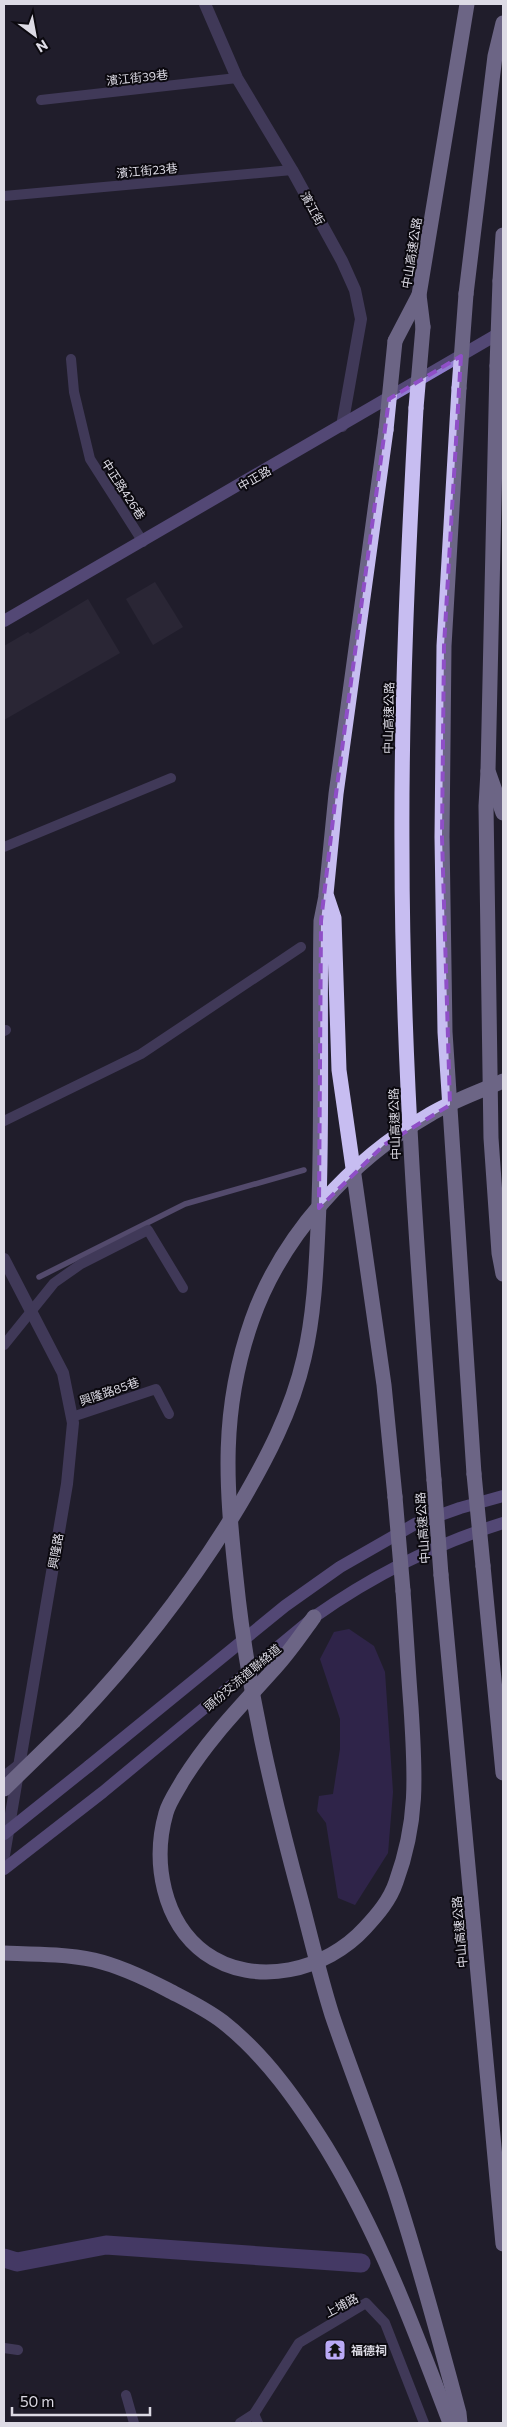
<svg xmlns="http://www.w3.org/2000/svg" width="507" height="2427" viewBox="0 0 507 2427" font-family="Commissioner,'Noto Sans TC',sans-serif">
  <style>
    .green { fill: #402e6d }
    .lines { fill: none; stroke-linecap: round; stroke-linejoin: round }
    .stream { stroke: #9081bb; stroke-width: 5.5 }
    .canal { stroke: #6f5ba9; stroke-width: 19 }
    .building { fill: #353241 }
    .service { stroke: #675c8f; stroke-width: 10 }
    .minor { stroke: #675c8f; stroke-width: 12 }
    .tertiary { stroke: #675c8f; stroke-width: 12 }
    .secondary { stroke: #907ccf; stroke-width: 12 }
    .motorway { stroke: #c7bdf1; stroke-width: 15 }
    .secondary-bridge { stroke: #907ccf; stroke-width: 12 }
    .motorway-bridge { stroke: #c7bdf1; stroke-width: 15 }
    .marked { fill: none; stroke: #8f4fc7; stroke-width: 4; stroke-dasharray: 10 6; stroke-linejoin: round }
    .labels { text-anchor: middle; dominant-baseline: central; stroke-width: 4; stroke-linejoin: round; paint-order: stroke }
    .street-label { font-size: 12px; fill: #dddbe5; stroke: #0b090f }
    .poi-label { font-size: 12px; font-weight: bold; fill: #dddbe5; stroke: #0b090f; text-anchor: start }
  </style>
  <rect width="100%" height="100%" fill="#211e2c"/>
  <!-- green -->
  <polygon class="green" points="349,1629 374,1646 385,1672 393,1792 388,1853 355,1905 338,1898 326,1823 317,1811 319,1796 333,1794 340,1749 340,1719 320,1659 334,1632"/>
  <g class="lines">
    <!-- stream -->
    <polyline class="stream" points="39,1277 185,1204 304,1170"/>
    <!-- canal -->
    <polyline class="canal" points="4,2258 17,2262 106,2245 361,2263"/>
  </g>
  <!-- building -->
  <g class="building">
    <polygon points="155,582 183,627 153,645 126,599"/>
    <polygon points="88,599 120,653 4,720 4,646 28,632 30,634"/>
  </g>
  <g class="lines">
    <!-- service -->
    <g class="service">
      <polyline points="41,100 237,78"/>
      <polyline points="4,196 292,170"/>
      <polyline points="71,359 74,392 90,459 143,542"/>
      <polyline points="4,847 171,778"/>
      <polyline points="4,1031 6,1030"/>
      <polyline points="4,1121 141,1054 301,947"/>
      <polyline points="4,1345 54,1283 81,1264 148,1230 183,1288"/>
      <polyline points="72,1417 156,1389 169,1414"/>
      <polyline points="4,1776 18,1765"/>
      <polyline points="4,2348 18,2350"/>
      <polyline points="126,2395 134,2423"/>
      <polyline points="254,2414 258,2423"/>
      <polyline points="240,2423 254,2414 299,2343 366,2303 385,2323 424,2423"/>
    </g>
    <!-- minor -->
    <polyline class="minor" points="205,4 237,78 292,170 342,261 355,290 361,319 342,426"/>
    <!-- tertiary -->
    <polyline class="tertiary" points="4,1259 63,1373 73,1423 67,1484 4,1855"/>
    <!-- secondary -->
    <g class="secondary">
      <polyline points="4,621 503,331"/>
      <polyline points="89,1766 285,1606 340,1567 415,1524 460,1508 503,1496"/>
      <path d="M4,1869L103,1792L314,1617C372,1576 435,1544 503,1523"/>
    </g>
    <!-- motorway -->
    <g class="motorway">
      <polyline points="500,281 503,235"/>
      <polyline points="466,294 495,56 503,23"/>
      <polyline points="423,327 419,295 467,4"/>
      <polyline points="395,341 419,295"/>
      <polyline points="497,366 488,771 503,813"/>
      <polyline points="459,388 444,646 442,837 445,1032 474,1474"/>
      <path d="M416,408C408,556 401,703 402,850C402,1061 418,1270 434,1480"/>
      <polyline points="386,430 336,794 326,894 334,918 339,1070 384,1385 395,1497"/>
      <polyline points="488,771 486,806 491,1138 499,1253 503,1274"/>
      <polyline points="483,1566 503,1773"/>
      <polyline points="441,1575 503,2244"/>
      <path d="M314,1617C301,1635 289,1653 274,1669C241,1706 209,1738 183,1780C177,1791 169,1802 166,1813C152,1862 163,1922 205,1953C255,1989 327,1970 365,1928C378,1914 390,1900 396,1882C419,1819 415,1772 411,1707C408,1669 406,1630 403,1591"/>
      <path d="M74,1721C137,1655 192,1584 239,1506C266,1460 292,1411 304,1358C314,1316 316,1271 318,1228C323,1126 319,1023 321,921L326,896"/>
      <path d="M4,1953C34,1954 65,1954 94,1960C120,1966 145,1978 168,1990C187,2000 206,2009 223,2022C266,2056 298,2102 326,2147C379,2234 414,2328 450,2423"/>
    </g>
    <!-- secondary-bridge -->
    <polyline class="secondary-bridge" points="4,1834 89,1766"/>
    <!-- motorway-bridge -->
    <g class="motorway-bridge">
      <polyline points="497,366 500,281"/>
      <polyline points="459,388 466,294"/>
      <polyline points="416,408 423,327"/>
      <polyline points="386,430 395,341"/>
      <polyline points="474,1474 483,1566"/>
      <polyline points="434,1480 441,1575"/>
      <polyline points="395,1497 403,1591"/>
      <polyline points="4,1789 74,1721"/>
      <path d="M460,2423L459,2413C439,2338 419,2264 395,2190C375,2131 352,2074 332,2015C320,1977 311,1938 301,1900C272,1793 247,1688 236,1578C226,1485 220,1411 252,1320C282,1235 351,1160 429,1115C452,1101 479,1092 503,1081"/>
    </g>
  </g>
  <!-- marked area -->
  <path d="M0 0H507V2427H0ZM461,356L444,646L442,837L450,1105L384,1145L319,1208L321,921L336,794L389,399Z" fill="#211e2c" fill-opacity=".55" fill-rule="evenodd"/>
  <path class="marked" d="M461,356L444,646L442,837L450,1105L384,1145L319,1208L321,921L336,794L389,399Z"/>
  <!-- icons -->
  <defs>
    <g id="temple-square" transform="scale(1.125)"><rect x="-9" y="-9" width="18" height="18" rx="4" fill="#baaaf6" stroke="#0b090f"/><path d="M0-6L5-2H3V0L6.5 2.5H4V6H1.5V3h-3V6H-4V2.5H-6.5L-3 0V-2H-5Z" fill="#111"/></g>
  </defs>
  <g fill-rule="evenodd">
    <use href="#temple-square" x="335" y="2350"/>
  </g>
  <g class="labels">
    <!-- street labels -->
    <g class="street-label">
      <text transform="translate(137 77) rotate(-6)">濱江街39巷</text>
      <text transform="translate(147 170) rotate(-5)">濱江街23巷</text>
      <text transform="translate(313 208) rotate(61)">濱江街</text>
      <text transform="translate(411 253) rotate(-81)">中山高速公路</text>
      <text transform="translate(254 478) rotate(-30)">中正路</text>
      <text transform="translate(124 489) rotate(57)">中正路426巷</text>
      <text transform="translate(388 718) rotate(-89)">中山高速公路</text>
      <text transform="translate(394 1124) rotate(-92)">中山高速公路</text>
      <text transform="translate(109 1391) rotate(-19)">興隆路85巷</text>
      <text transform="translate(422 1528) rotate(-94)">中山高速公路</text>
      <text transform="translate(55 1551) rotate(-80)">興隆路</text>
      <text transform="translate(242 1677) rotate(-40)">頭份交流道聯絡道</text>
      <text transform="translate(459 1932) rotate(-95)">中山高速公路</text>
      <text transform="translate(341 2305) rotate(-28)">上埔路</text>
    </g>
    <!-- poi labels -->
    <g class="poi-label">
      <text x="351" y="2350">福德祠</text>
    </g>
  </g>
  <!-- border -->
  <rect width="507" height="2427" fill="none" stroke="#dddbe5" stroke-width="10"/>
  <!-- north arrow -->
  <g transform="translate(35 35) rotate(148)" stroke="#0b090f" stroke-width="4" paint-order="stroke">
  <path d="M0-4L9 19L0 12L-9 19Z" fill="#dddbe5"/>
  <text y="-8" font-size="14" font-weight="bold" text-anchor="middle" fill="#dddbe5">N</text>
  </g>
  <!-- scale -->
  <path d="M12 2407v8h138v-8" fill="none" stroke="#dddbe5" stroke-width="2.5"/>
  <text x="20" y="2407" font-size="15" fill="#dddbe5" stroke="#0b090f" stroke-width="4" paint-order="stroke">50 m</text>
</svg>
